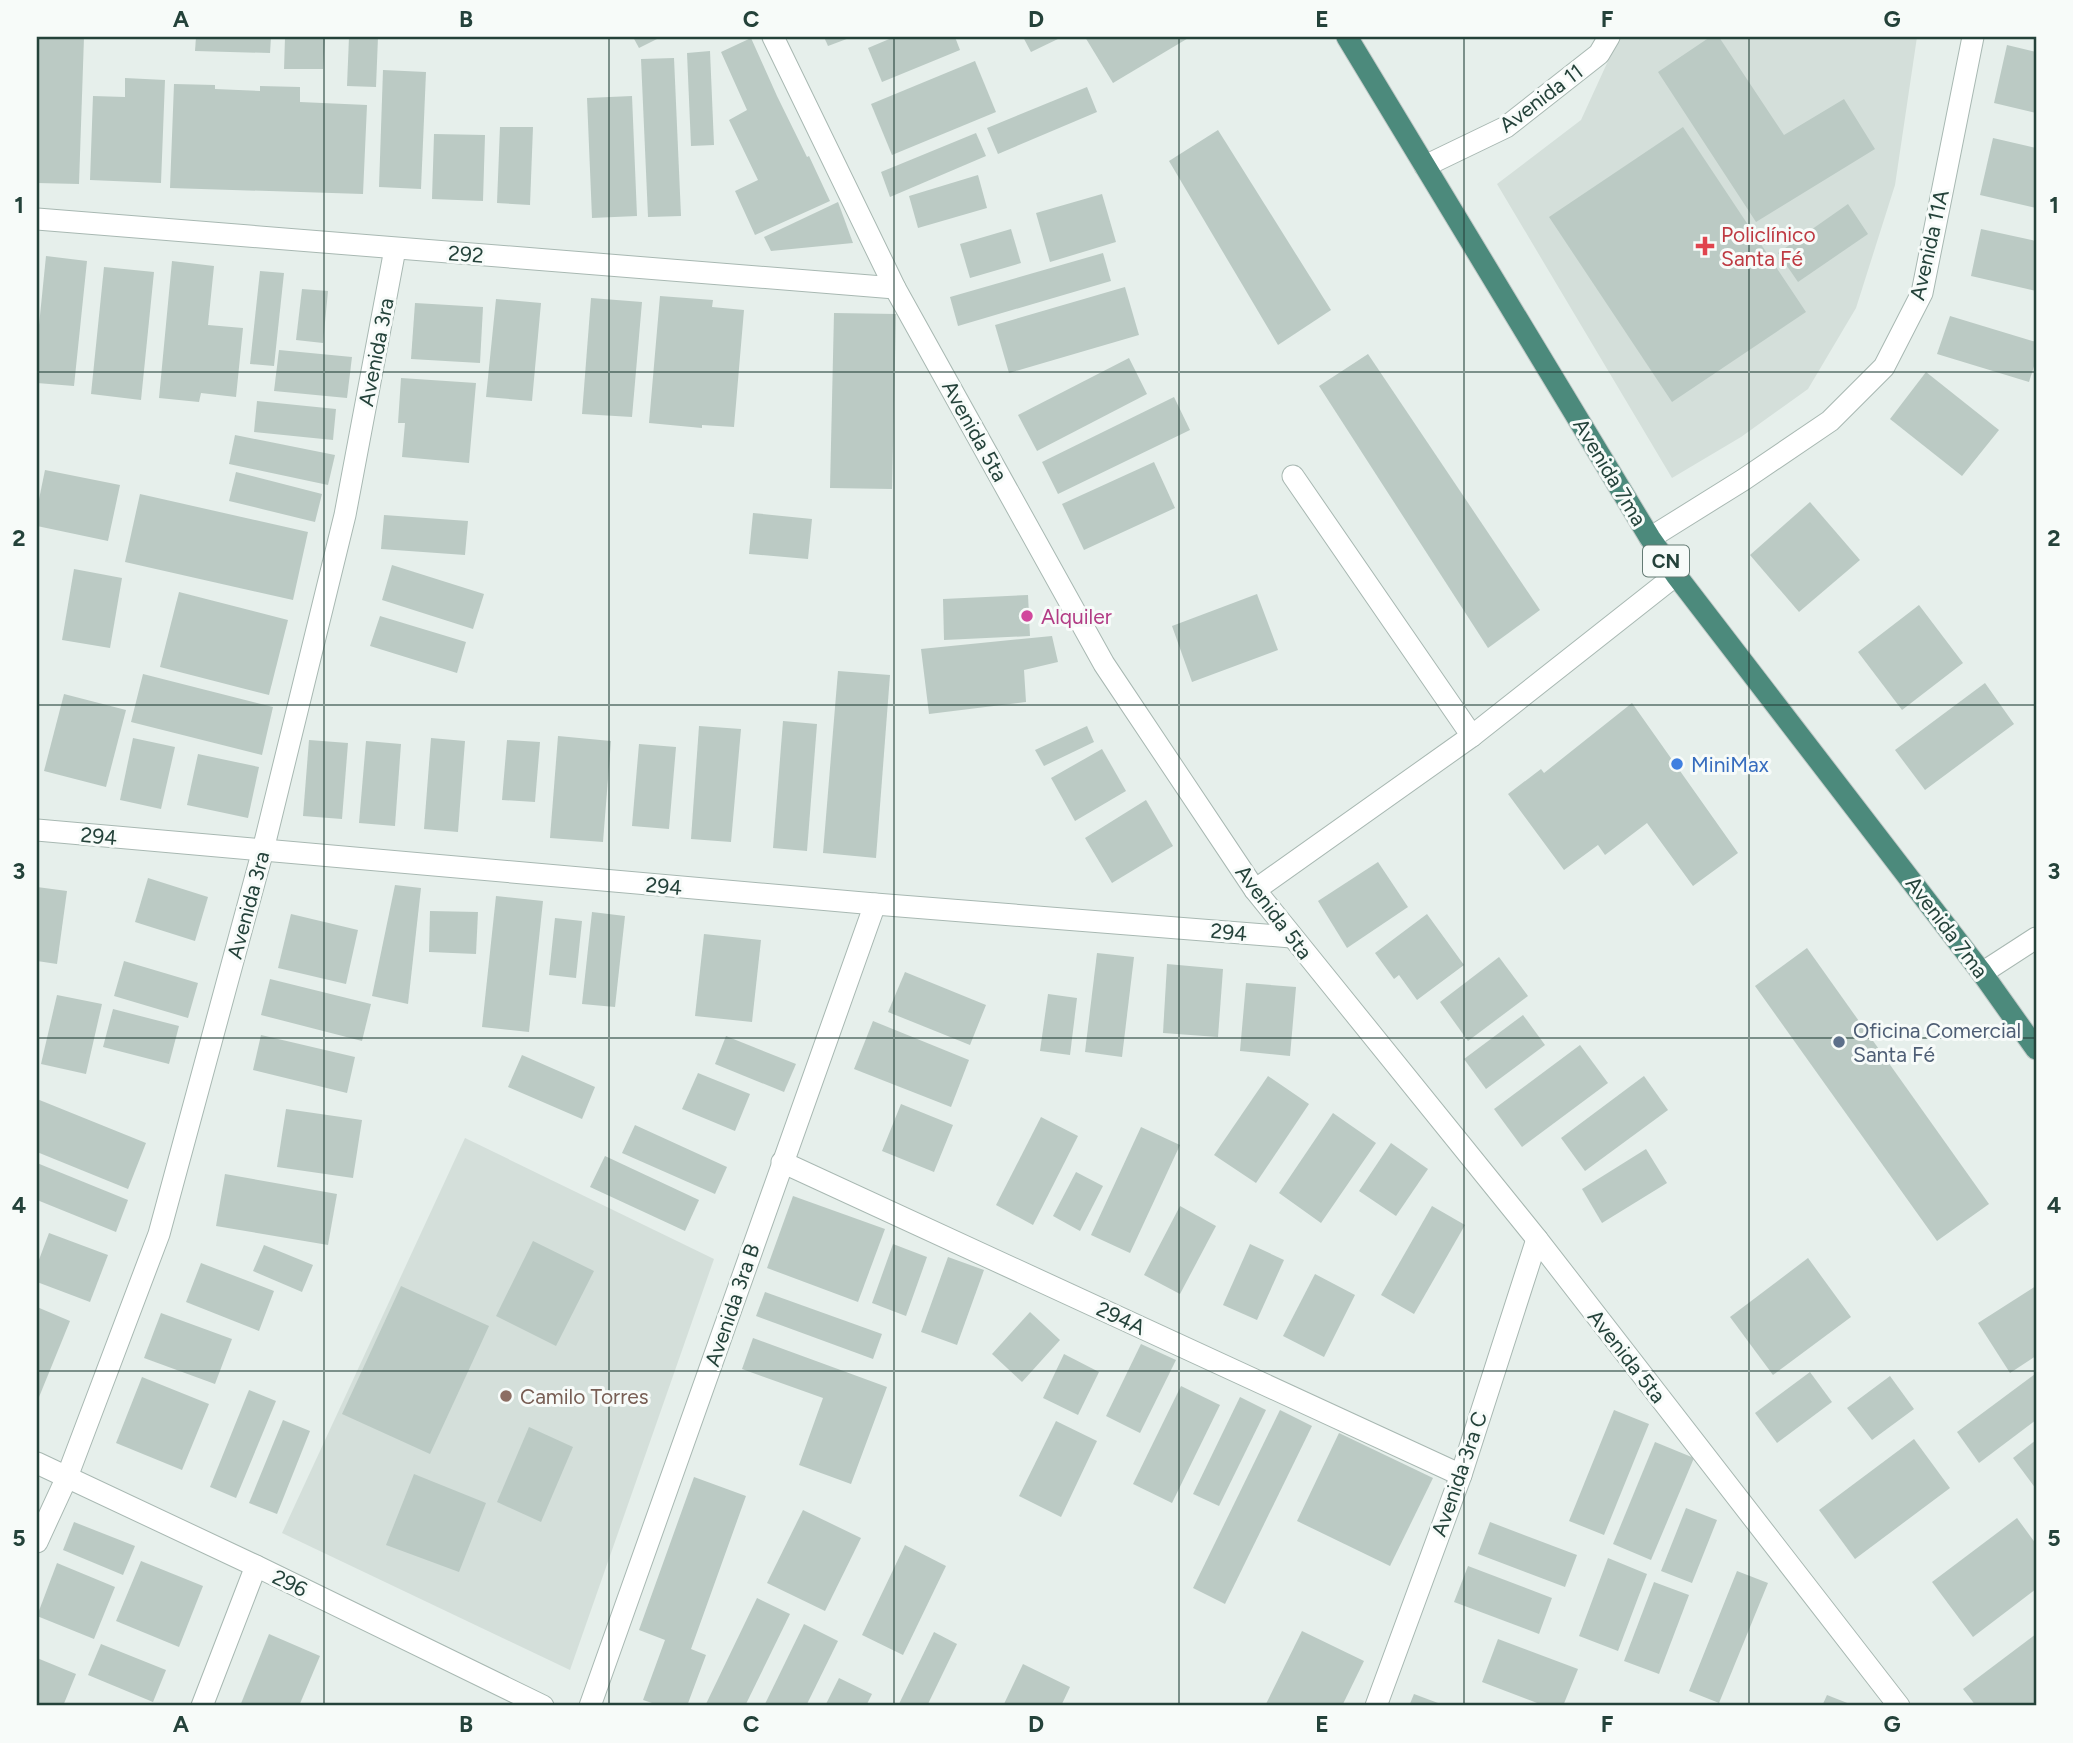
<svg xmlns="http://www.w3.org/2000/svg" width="2073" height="1743" viewBox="0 0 2073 1743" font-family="Figtree,sans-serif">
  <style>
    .built { fill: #d4dfda }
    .building { fill: #bbcac4 }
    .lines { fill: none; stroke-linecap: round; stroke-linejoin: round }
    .minor-casing { stroke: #a8b8b2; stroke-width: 23 }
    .tertiary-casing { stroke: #a8b8b2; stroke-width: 23 }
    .trunk-casing { stroke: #c2cac8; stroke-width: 23 }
    .minor { stroke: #fff; stroke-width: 21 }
    .tertiary { stroke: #fff; stroke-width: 21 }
    .trunk { stroke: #4c8a7c; stroke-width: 21 }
    .grid { fill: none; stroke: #24423a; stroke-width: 2; stroke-opacity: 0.55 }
    .health-dot { fill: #e0444e; stroke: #f7fbf9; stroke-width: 2.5 }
    .hotel-dot { fill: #d1479c; stroke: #f7fbf9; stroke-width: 2.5 }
    .shop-dot { fill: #3f7fe0; stroke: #f7fbf9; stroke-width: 2.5 }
    .service-dot { fill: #5c6f8a; stroke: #f7fbf9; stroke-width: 2.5 }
    .education-dot { fill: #8d6e63; stroke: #f7fbf9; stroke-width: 2.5 }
    .labels { text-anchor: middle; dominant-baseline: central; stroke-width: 6; stroke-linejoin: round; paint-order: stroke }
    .shield { fill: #f7fbf9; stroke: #637a73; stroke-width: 2 }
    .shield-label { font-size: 19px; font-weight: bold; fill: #24423a }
    .street-label { font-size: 21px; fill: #24423a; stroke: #f7fbf9 }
    .health-label { font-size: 21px; fill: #be3a42; stroke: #f7fbf9; text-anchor: start }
    .hotel-label { font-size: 21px; fill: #b23c85; stroke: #f7fbf9; text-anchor: start }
    .shop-label { font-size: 21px; fill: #366cbe; stroke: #f7fbf9; text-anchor: start }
    .service-label { font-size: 21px; fill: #4e5e75; stroke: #f7fbf9; text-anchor: start }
    .education-label { font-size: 21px; fill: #785e54; stroke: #f7fbf9; text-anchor: start }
    .neatline { fill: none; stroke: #24423a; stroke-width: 2.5 }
    .grid-label { font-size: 23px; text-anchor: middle; font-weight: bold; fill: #24423a }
  </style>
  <rect width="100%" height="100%" fill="#e6efeb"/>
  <!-- built -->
  <g class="built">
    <polygon points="1619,37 1917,37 1895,185 1856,308 1808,389 1741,437 1672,478 1497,184 1581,120"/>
    <polygon points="465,1138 714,1259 570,1670 282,1533"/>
  </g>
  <!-- building -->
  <g class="building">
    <polygon points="37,37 84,37 79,184 37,183"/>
    <polygon points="196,37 271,37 270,53 195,51"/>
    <polygon points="285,37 325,37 323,69 284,69"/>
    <polygon points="349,37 378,37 376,87 347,86"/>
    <polygon points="633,37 661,37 639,48"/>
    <polygon points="824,37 852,37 828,46"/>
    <polygon points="894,37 955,37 960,50 882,82 868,48"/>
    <polygon points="1023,37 1062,37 1031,52"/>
    <polygon points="1085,37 1190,37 1113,83"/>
    <polygon points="1710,37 1719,37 1784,135 1844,99 1875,149 1756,222 1658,72"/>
    <polygon points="751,38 777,96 807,157 809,156 830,201 755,235 735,191 758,180 729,120 747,110 721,52"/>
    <polygon points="2007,45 2036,52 2036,113 1994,103"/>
    <polygon points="710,51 714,145 691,146 687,53"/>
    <polygon points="674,58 681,216 648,217 641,59"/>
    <polygon points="975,61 996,112 892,155 871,104"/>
    <polygon points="383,70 426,72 421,189 379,187"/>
    <polygon points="125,78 165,80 161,183 90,180 93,96 125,97"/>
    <polygon points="174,84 215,85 215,89 260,91 260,86 300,87 300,102 367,105 363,194 170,188"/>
    <polygon points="1087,87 1097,112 998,154 987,128"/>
    <polygon points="632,96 637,216 592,218 587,98"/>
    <polygon points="500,127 533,127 530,205 497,203"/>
    <polygon points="1683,127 1806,312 1672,402 1549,217"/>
    <polygon points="1218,130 1331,310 1278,345 1169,161"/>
    <polygon points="976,133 986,156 890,197 881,172"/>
    <polygon points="434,134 485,135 483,201 432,199"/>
    <polygon points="1993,138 2036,148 2036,208 1980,195"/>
    <polygon points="978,175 987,208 918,228 909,196"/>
    <polygon points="1102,194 1116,242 1050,262 1036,213"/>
    <polygon points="838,202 853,243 771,251 764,237"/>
    <polygon points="1848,204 1868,234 1798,282 1778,253"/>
    <polygon points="1011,229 1021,263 970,278 960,244"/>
    <polygon points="1981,229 2036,241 2036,291 1971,276"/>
    <polygon points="1103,253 1111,281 958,326 950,297"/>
    <polygon points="46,256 87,261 74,386 37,383 37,345"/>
    <polygon points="172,261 214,266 208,325 243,328 236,397 201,393 199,402 159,398"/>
    <polygon points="104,267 154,272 141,400 91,394"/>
    <polygon points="260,271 284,273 274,366 250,364"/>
    <polygon points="1125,287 1139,335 1009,373 995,325"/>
    <polygon points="302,289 328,291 323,343 296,340"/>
    <polygon points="660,296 713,300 712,307 744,310 734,427 702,425 702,428 649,423"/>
    <polygon points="591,298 642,302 632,417 582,414"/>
    <polygon points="496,299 541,303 532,401 486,397"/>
    <polygon points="415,303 483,307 480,363 411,359"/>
    <polygon points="834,313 896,314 892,489 830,488"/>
    <polygon points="1950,316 2036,342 2036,360 2029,382 1937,354"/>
    <polygon points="279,350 352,357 347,398 274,391"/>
    <polygon points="1368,354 1540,610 1488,648 1319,386"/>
    <polygon points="1129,358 1147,394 1037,451 1018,415"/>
    <polygon points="1926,372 1999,430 1962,476 1890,419"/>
    <polygon points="401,378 476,383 469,463 402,457 405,423 398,423"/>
    <polygon points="1174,397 1190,430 1058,494 1042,462"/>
    <polygon points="257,401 336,409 333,440 254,432"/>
    <polygon points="235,435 335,455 328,485 229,464"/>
    <polygon points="1154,462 1175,508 1084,550 1062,504"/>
    <polygon points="45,470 120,485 108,541 37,526 37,509"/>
    <polygon points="236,472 322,494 315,522 229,501"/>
    <polygon points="140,494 308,532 293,600 125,562"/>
    <polygon points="1810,502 1860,560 1799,612 1750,555"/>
    <polygon points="753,513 812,519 808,559 749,554"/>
    <polygon points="384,515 468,521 465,555 381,549"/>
    <polygon points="392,565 484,594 473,629 382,600"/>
    <polygon points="74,569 122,578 110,648 62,640"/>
    <polygon points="179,592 288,620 269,695 160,667"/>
    <polygon points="1257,594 1278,650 1192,682 1172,626"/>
    <polygon points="1028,595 1030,636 944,640 943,599"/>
    <polygon points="1919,605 1963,663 1902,710 1858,652"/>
    <polygon points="380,616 466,642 457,673 370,646"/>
    <polygon points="1052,636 1058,662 1024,670 1026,702 929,714 921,649"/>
    <polygon points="838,671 890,675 876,858 823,853"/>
    <polygon points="143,674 273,707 262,755 131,722"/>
    <polygon points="1985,683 2014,724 1925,790 1895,750"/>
    <polygon points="64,694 126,710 106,787 44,771"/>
    <polygon points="1632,703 1738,853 1693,886 1647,823 1605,855 1598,845 1564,870 1508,794 1541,769 1544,773"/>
    <polygon points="783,721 817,724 807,851 773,848"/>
    <polygon points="699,726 741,729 731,842 691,839"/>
    <polygon points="1087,726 1094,742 1044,766 1035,750"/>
    <polygon points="558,736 611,741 603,842 550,838"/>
    <polygon points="133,738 175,747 161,809 120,800"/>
    <polygon points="431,738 465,741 458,832 424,829"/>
    <polygon points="309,740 348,743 342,819 303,816"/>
    <polygon points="507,740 540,742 535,802 502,800"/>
    <polygon points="366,741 401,744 395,826 359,823"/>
    <polygon points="639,744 676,747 669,829 632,826"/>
    <polygon points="1102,749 1126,791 1075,821 1051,778"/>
    <polygon points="198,754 259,767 248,818 187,805"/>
    <polygon points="1146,800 1173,846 1112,883 1085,838"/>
    <polygon points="1378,862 1408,907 1347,948 1318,901"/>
    <polygon points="148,878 208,897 195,941 135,922"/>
    <polygon points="395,885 421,888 408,1004 372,996"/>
    <polygon points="37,887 67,891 57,964 37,961"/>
    <polygon points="496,896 543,901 529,1032 482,1027"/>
    <polygon points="430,911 478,912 476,954 429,952"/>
    <polygon points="592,912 625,916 615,1007 582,1004"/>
    <polygon points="291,914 358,930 346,984 278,968"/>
    <polygon points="1427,914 1464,965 1417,1000 1399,975 1394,979 1375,953"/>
    <polygon points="555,918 582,921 576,978 549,975"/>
    <polygon points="704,934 761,940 752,1022 695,1016"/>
    <polygon points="1807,948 1989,1204 1937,1241 1755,986"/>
    <polygon points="1097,953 1134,957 1122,1057 1085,1052"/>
    <polygon points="1499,957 1528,996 1468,1041 1440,1002"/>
    <polygon points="124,961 198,983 188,1018 114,996"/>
    <polygon points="1167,964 1223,969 1218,1037 1163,1033"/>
    <polygon points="905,972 986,1005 970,1045 888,1012"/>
    <polygon points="270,979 371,1004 362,1041 261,1015"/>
    <polygon points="1246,983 1296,987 1290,1056 1240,1051"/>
    <polygon points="1048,994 1077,998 1070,1055 1040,1051"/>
    <polygon points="57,995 102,1004 86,1074 41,1064"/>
    <polygon points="113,1009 179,1026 169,1064 103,1047"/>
    <polygon points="1523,1015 1545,1045 1486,1089 1464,1059"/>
    <polygon points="873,1021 969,1060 951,1107 854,1069"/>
    <polygon points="261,1035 355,1057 347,1093 253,1070"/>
    <polygon points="726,1036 796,1064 784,1092 715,1064"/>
    <polygon points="1580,1045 1608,1083 1522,1147 1494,1109"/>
    <polygon points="522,1055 595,1087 582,1119 508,1087"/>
    <polygon points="698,1073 750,1094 735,1131 682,1109"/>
    <polygon points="1268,1076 1309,1104 1256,1183 1214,1155"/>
    <polygon points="1644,1076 1668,1110 1585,1171 1561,1138"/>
    <polygon points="37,1099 146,1143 128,1189 37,1152"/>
    <polygon points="901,1104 953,1125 934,1172 882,1151"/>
    <polygon points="286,1109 362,1120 353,1178 277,1167"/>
    <polygon points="1333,1113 1376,1143 1321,1223 1279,1193"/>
    <polygon points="1041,1117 1078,1136 1033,1225 996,1205"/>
    <polygon points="635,1125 727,1167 715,1194 622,1153"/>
    <polygon points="1141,1127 1180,1145 1130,1253 1091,1235"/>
    <polygon points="1391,1143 1428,1169 1396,1216 1359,1191"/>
    <polygon points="1646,1149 1667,1183 1602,1223 1582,1189"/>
    <polygon points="605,1156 699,1200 685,1231 590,1187"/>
    <polygon points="37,1163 128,1200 116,1232 37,1200"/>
    <polygon points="1076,1172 1103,1186 1080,1231 1053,1216"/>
    <polygon points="225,1174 337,1194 328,1245 216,1226"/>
    <polygon points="793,1196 885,1229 858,1302 767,1268"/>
    <polygon points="1180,1206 1216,1226 1180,1294 1144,1275"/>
    <polygon points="1432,1206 1465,1225 1414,1314 1381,1295"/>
    <polygon points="49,1233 108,1255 90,1302 37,1282 37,1265"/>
    <polygon points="533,1241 594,1271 556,1346 496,1316"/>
    <polygon points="893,1244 927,1257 906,1316 872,1303"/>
    <polygon points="1250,1244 1284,1260 1257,1320 1223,1305"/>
    <polygon points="264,1245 313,1265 302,1292 253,1271"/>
    <polygon points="948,1257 984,1270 957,1345 921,1332"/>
    <polygon points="1808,1258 1851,1317 1773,1375 1730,1317"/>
    <polygon points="201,1263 274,1291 259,1331 186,1302"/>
    <polygon points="1315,1274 1355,1295 1324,1357 1283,1336"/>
    <polygon points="401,1286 489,1326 430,1454 342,1414"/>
    <polygon points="2036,1286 2036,1356 2010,1373 1978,1323"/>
    <polygon points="765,1292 882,1334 873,1359 756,1316"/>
    <polygon points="37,1307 70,1321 37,1402"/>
    <polygon points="1030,1312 1060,1340 1022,1382 992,1354"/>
    <polygon points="161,1313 232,1339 215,1384 144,1358"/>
    <polygon points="753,1338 887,1387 851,1484 799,1465 823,1398 742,1369"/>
    <polygon points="1141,1344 1176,1360 1140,1433 1106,1416"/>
    <polygon points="1064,1354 1099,1372 1078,1415 1043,1398"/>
    <polygon points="1810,1372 1832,1402 1777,1443 1755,1413"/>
    <polygon points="2035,1374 2036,1376 2036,1420 1979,1463 1957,1432"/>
    <polygon points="1890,1376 1914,1409 1872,1440 1847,1408"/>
    <polygon points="142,1377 209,1404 182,1470 116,1443"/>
    <polygon points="1181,1386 1220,1405 1172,1503 1133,1484"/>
    <polygon points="249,1390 276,1401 236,1498 210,1487"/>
    <polygon points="1240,1397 1266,1410 1219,1506 1193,1494"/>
    <polygon points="1280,1410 1312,1426 1225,1604 1193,1588"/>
    <polygon points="1614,1410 1649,1424 1604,1535 1569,1521"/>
    <polygon points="283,1420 310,1431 277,1514 249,1503"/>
    <polygon points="1056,1421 1097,1441 1061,1517 1019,1496"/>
    <polygon points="529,1427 573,1447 541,1522 497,1502"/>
    <polygon points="1339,1433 1433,1478 1390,1566 1297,1521"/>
    <polygon points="1914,1439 1950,1488 1855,1559 1819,1510"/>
    <polygon points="2036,1440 2036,1489 2013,1458"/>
    <polygon points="1655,1442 1694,1458 1651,1560 1613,1544"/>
    <polygon points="414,1474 486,1503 459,1572 386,1545"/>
    <polygon points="694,1477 746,1496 691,1649 706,1655 687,1706 661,1706 643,1700 665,1640 639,1630"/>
    <polygon points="1686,1508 1717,1520 1692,1583 1661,1571"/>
    <polygon points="803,1510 861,1538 825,1611 767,1583"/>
    <polygon points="2017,1518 2036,1544 2036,1589 1973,1637 1932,1582"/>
    <polygon points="74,1522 135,1546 123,1575 63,1550"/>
    <polygon points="1490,1522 1577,1555 1565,1587 1478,1554"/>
    <polygon points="905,1545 946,1566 903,1655 862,1635"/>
    <polygon points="1608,1558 1647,1574 1618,1651 1579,1636"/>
    <polygon points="141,1561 203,1586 179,1647 116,1621"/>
    <polygon points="57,1563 115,1587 94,1639 37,1616"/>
    <polygon points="1468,1566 1552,1598 1539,1634 1454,1602"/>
    <polygon points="1737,1571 1768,1583 1719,1703 1689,1691"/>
    <polygon points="1654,1582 1689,1595 1659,1674 1624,1661"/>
    <polygon points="757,1598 790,1614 745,1706 705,1706"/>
    <polygon points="804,1624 838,1641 806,1706 764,1706"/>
    <polygon points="1302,1631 1364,1661 1342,1706 1265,1706"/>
    <polygon points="934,1632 957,1644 927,1706 898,1706"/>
    <polygon points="269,1634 320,1656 299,1706 240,1706"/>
    <polygon points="2036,1634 2036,1703 2032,1706 1976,1706 1963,1689"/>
    <polygon points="1498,1639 1578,1669 1563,1706 1545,1706 1482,1682"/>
    <polygon points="101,1644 166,1670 153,1702 88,1675"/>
    <polygon points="37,1658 76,1674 63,1706 37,1706"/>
    <polygon points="1023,1664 1070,1687 1061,1706 1003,1706"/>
    <polygon points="839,1678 872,1694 866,1706 825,1706"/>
    <polygon points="1414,1694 1446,1706 1409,1706"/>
    <polygon points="1827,1695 1855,1706 1822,1706"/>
  </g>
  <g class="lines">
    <!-- minor casing -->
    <g class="minor-casing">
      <g id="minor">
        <polyline points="773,37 895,288 1104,664 1255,890 1537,1239 1899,1706"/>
        <polyline points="1425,166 1506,127 1599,54 1609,37"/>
        <polyline points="37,219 895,288"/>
        <polyline points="1293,476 1472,736"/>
        <polyline points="1650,538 1743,480 1830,421 1884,367 1922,293 1973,37"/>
        <polyline points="37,830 875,904 1291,937"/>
        <polyline points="1255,890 1472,736 1676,575"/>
        <polyline points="1982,973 2036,938"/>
        <polyline points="782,1162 1461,1475"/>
        <polyline points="37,1542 67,1477 159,1234 263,850 345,515 395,249"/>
        <polyline points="202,1706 256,1566"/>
        <path d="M590,1706C684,1439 778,1171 875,904"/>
        <polyline points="1376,1706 1461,1475 1537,1239"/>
      </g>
    </g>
    <!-- tertiary casing -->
    <g class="tertiary-casing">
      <polyline id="tertiary" points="37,1463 256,1566 543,1706"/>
    </g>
    <!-- trunk casing -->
    <g class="trunk-casing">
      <polyline id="trunk" points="1347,37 1650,538 1676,575 1982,973 2036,1049"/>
    </g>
    <!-- minor -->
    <use href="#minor" class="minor"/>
    <!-- tertiary -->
    <use href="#tertiary" class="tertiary"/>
    <!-- trunk -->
    <use href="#trunk" class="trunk"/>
  </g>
  <!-- grid -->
  <path class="grid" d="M324,37V1706M609,37V1706M894,37V1706M1179,37V1706M1464,37V1706M1749,37V1706M37,372H2036M37,705H2036M37,1038H2036M37,1371H2036"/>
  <!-- markers -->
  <path class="health-dot" d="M1701.5 235.5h7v7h7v7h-7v7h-7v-7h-7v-7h7z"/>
  <circle class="hotel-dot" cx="1027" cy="616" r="7"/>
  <circle class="shop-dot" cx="1677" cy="764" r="7"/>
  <circle class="service-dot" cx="1839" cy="1042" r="7"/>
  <circle class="education-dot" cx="506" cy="1396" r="7"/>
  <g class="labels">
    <!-- shield labels -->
    <rect class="shield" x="1643" y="545.5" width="46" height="31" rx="5"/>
    <g class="shield-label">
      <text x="1666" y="561">CN</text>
    </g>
    <!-- street labels -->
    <g class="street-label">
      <text transform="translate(1541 98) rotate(-37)">Avenida 11</text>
      <text transform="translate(1929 245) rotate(-77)">Avenida 11A</text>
      <text transform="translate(466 254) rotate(4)">292</text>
      <text transform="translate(376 352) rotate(-79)">Avenida 3ra</text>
      <text transform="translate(975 431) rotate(61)">Avenida 5ta</text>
      <text transform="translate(1610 472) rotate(59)">Avenida 7ma</text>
      <text transform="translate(99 836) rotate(5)">294</text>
      <text transform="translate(664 886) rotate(5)">294</text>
      <text transform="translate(248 905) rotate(-75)">Avenida 3ra</text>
      <text transform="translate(1274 912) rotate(53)">Avenida 5ta</text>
      <text transform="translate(1947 927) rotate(53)">Avenida 7ma</text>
      <text transform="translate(1229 932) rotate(5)">294</text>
      <text transform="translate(732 1305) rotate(-71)">Avenida 3ra B</text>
      <text transform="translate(1121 1318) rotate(25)">294A</text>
      <text transform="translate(1627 1356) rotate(52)">Avenida 5ta</text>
      <text transform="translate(1459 1474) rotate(-71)">Avenida 3ra C</text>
      <text transform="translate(290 1583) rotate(26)">296</text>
    </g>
    <!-- health labels -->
    <g class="health-label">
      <text x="1721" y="234">Policlínico<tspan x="1721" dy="24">Santa Fé</tspan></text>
    </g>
    <!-- hotel labels -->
    <g class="hotel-label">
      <text x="1041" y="616">Alquiler</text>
    </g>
    <!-- shop labels -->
    <g class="shop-label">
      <text x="1691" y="764">MiniMax</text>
    </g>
    <!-- service labels -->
    <g class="service-label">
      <text x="1853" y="1030">Oficina Comercial<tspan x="1853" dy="24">Santa Fé</tspan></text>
    </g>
    <!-- education labels -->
    <g class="education-label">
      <text x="520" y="1396">Camilo Torres</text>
    </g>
  </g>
  <!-- border -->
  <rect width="2073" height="1743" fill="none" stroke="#f7fbf9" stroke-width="77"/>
  <rect x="38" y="38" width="1997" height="1666" class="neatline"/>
  <g class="grid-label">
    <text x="181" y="27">A</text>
    <text x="466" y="27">B</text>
    <text x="751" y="27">C</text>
    <text x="1036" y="27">D</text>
    <text x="1322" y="27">E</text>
    <text x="1607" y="27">F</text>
    <text x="1892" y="27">G</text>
    <text x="19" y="213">1</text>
    <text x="2054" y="213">1</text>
    <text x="19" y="546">2</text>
    <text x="2054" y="546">2</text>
    <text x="19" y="879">3</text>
    <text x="2054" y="879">3</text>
    <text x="19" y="1213">4</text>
    <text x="2054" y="1213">4</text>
    <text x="19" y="1546">5</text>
    <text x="2054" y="1546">5</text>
    <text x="181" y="1732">A</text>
    <text x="466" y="1732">B</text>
    <text x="751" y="1732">C</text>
    <text x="1036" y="1732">D</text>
    <text x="1322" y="1732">E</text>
    <text x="1607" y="1732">F</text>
    <text x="1892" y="1732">G</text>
  </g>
</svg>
